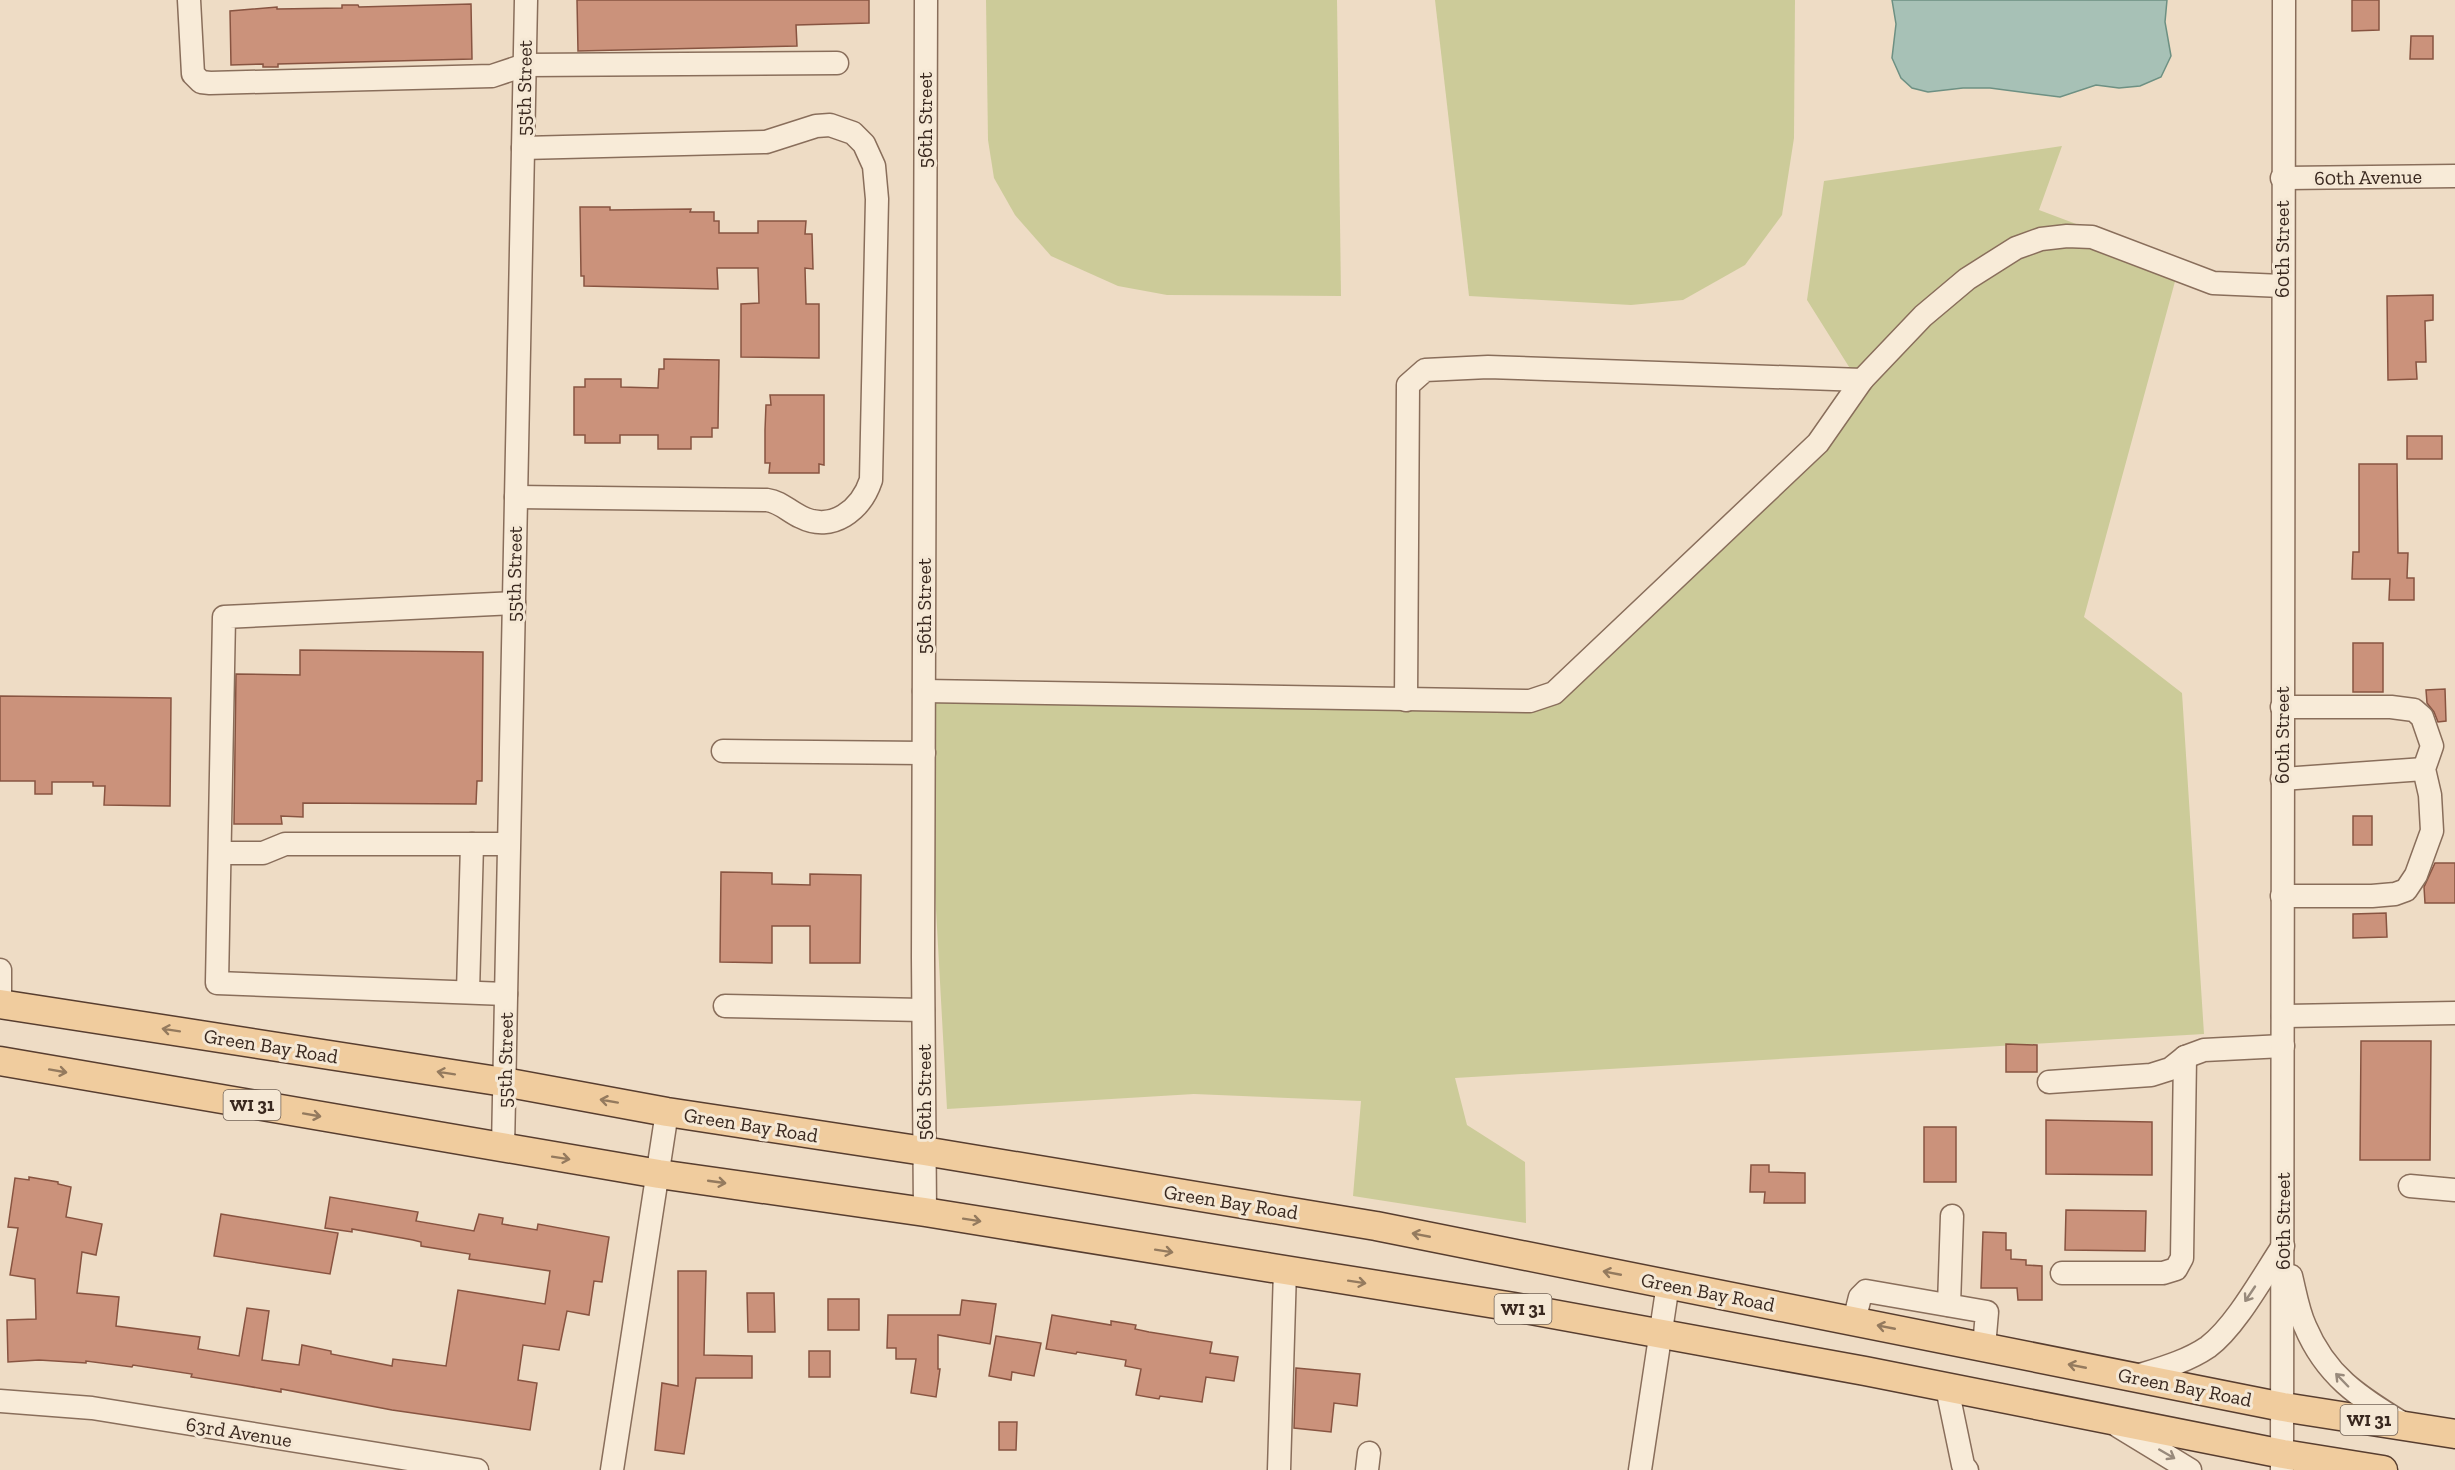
<svg xmlns="http://www.w3.org/2000/svg" width="2455" height="1470" viewBox="0 0 2455 1470" font-family="'Zilla Slab',serif">
  <style>
    .green { fill: #cccb99 }
    .water { fill: #a7c1b6; stroke: #6d9083; stroke-width: 1.5 }
    .building { fill: #cb927b; stroke: #885441; stroke-width: 1.5 }
    .lines { fill: none; stroke-linecap: round; stroke-linejoin: round }
    .minor-casing { stroke: #896e5b; stroke-width: 25 }
    .major-casing { stroke: #573d2f; stroke-width: 31 }
    .minor { stroke: #f8ebd8; stroke-width: 22 }
    .major { stroke: #f0cc9e; stroke-width: 28 }
    .oneway { stroke: #947a5e }
    .oneway2 { stroke: #988a7c }
    .labels { text-anchor: middle; dominant-baseline: central; stroke-width: 6; stroke-linejoin: round; paint-order: stroke }
    .shield { fill: #f5e8d5; stroke: #716256; stroke-width: 1.5 }
    .shield-label { font-size: 18px; font-weight: bold; fill: #39281f }
    .street-label { font-size: 20px; fill: #39281f; stroke: #f5e8d5 }
  </style>
  <rect width="100%" height="100%" fill="#eedcc5"/>
  <!-- green -->
  <g class="green">
    <polygon points="986,0 1337,0 1341,296 1167,295 1118,286 1051,256 1015,215 994,178 988,140"/>
    <polygon points="1435,0 1795,0 1794,138 1782,215 1745,265 1683,300 1631,305 1469,296"/>
    <polygon points="2062,146 2039,210 2180,263 2084,617 2182,693 2204,1034 1455,1078 1467,1125 1525,1162 1526,1223 1353,1196 1361,1101 1194,1094 947,1109 924,691 1530,701 1818,443 1856,378 1807,300 1824,181"/>
  </g>
  <!-- water -->
  <polygon class="water" points="1892,0 2167,0 2165,22 2171,56 2161,77 2140,86 2119,88 2096,85 2060,97 1990,88 1963,88 1928,92 1912,88 1901,78 1892,58 1896,24"/>
  <!-- building -->
  <g class="building">
    <polygon points="577,0 869,0 869,23 796,25 797,46 578,51"/>
    <polygon points="2352,0 2379,0 2379,30 2352,31"/>
    <polygon points="471,4 472,59 278,64 278,67 263,67 263,64 231,65 230,11 277,7 277,9 342,8 342,5 358,5 359,7"/>
    <polygon points="2411,36 2433,36 2433,59 2410,59"/>
    <polygon points="580,207 610,207 610,210 691,209 690,212 714,212 714,221 719,221 719,233 758,233 758,221 806,221 805,234 812,234 813,269 805,268 806,304 819,304 819,358 741,357 741,304 759,303 758,268 717,268 718,289 584,286 584,276 581,276"/>
    <polygon points="2433,295 2433,320 2425,321 2426,362 2416,362 2417,379 2388,380 2387,296"/>
    <polygon points="664,359 719,360 718,428 712,428 712,437 691,437 691,449 658,449 658,435 620,435 620,443 585,443 585,435 574,435 574,387 585,387 585,379 621,379 621,387 658,388 659,369 664,369"/>
    <polygon points="770,395 824,395 824,465 819,464 819,473 769,473 770,463 765,463 765,430 766,405 771,405"/>
    <rect x="2407" y="436" width="35" height="23"/>
    <polygon points="2359,464 2397,464 2398,553 2408,553 2407,578 2414,578 2414,600 2389,600 2390,579 2352,579 2353,552 2359,552"/>
    <rect x="2353" y="643" width="30" height="49"/>
    <polygon points="300,650 483,652 482,781 477,781 476,804 303,803 303,817 281,816 282,824 234,824 236,674 300,675"/>
    <polygon points="2445,689 2446,721 2438,722 2434,712 2427,703 2426,690"/>
    <polygon points="0,696 171,698 170,806 104,805 105,786 93,786 93,782 52,782 52,794 35,794 35,781 0,781"/>
    <rect x="2353" y="816" width="19" height="29"/>
    <polygon points="2435,863 2455,863 2455,903 2425,903 2424,887"/>
    <polygon points="721,872 772,873 772,884 810,885 810,874 861,875 860,963 810,963 810,926 772,926 772,963 720,962"/>
    <polygon points="2386,913 2387,937 2353,938 2353,914"/>
    <polygon points="2361,1041 2431,1041 2430,1160 2360,1160"/>
    <polygon points="2006,1044 2037,1045 2037,1072 2006,1072"/>
    <polygon points="2046,1120 2152,1122 2152,1175 2046,1174"/>
    <rect x="1924" y="1127" width="32" height="55"/>
    <polygon points="1751,1165 1769,1165 1769,1172 1805,1173 1805,1203 1764,1203 1765,1192 1750,1192"/>
    <polygon points="29,1177 58,1182 58,1184 71,1187 66,1217 102,1224 96,1255 82,1252 77,1293 119,1297 116,1326 200,1337 198,1349 239,1356 247,1308 269,1311 262,1360 299,1365 302,1345 331,1351 331,1354 392,1366 393,1359 446,1366 458,1290 545,1304 550,1271 469,1259 470,1254 421,1246 421,1242 413,1240 352,1229 352,1232 325,1228 330,1197 418,1212 416,1221 474,1231 479,1214 503,1218 502,1224 537,1230 538,1224 609,1237 602,1282 594,1281 589,1315 567,1311 559,1350 523,1345 518,1380 537,1383 530,1430 392,1410 281,1389 281,1392 241,1385 191,1377 192,1374 133,1365 132,1367 86,1361 86,1363 39,1360 8,1362 7,1320 36,1319 35,1279 10,1275 18,1228 8,1227 15,1178 29,1180"/>
    <polygon points="2066,1210 2146,1211 2145,1251 2065,1250"/>
    <polygon points="221,1214 338,1233 330,1274 214,1256"/>
    <polygon points="1983,1232 2006,1233 2006,1250 2011,1250 2011,1259 2026,1260 2026,1265 2042,1266 2042,1300 2018,1300 2017,1288 1981,1288"/>
    <polygon points="678,1271 706,1271 704,1355 752,1356 752,1378 696,1378 684,1454 655,1450 662,1383 678,1386"/>
    <polygon points="747,1293 774,1293 775,1332 748,1332"/>
    <rect x="828" y="1299" width="31" height="31"/>
    <polygon points="962,1300 996,1304 990,1344 938,1335 938,1369 940,1369 936,1397 911,1393 916,1359 896,1359 896,1348 887,1348 888,1315 960,1315"/>
    <polygon points="1052,1315 1111,1325 1111,1321 1136,1325 1135,1329 1149,1332 1212,1342 1210,1353 1238,1357 1234,1381 1206,1377 1202,1402 1160,1396 1159,1399 1136,1395 1141,1369 1125,1366 1126,1360 1077,1352 1076,1354 1046,1349"/>
    <polygon points="996,1336 1041,1343 1034,1376 1012,1372 1011,1380 989,1376"/>
    <rect x="809" y="1351" width="21" height="26"/>
    <polygon points="1296,1368 1360,1374 1357,1406 1334,1403 1331,1432 1294,1428"/>
    <polygon points="999,1422 1017,1422 1016,1450 999,1450"/>
  </g>
  <g class="lines">
    <!-- minor casing -->
    <g class="minor-casing">
      <g id="minor">
        <polyline points="189,0 193,74 201,82 210,83 492,76 525,65 837,63"/>
        <polyline points="2282,178 2455,176"/>
        <path d="M516,497L767,500C781,502 788,511 801,517C832,533 861,510 871,480L877,199L874,166L864,144L853,133L830,125L816,126L766,142L523,148"/>
        <polyline points="924,691 1530,701 1554,693 1818,443 1862,380 1923,316 1967,279 2016,248 2041,239 2067,236 2092,237 2213,283 2282,286"/>
        <polyline points="1406,700 1408,385 1425,370 1488,367 1862,380"/>
        <polyline points="2282,707 2391,707 2414,710 2422,717 2432,746 2424,769 2430,795 2432,831 2416,875 2406,890 2395,894 2372,896 2282,896"/>
        <polyline points="723,751 924,753"/>
        <polyline points="2282,779 2424,769"/>
        <polyline points="220,853 263,853 285,844 472,844"/>
        <polyline points="0,970 0,1005"/>
        <polyline points="468,992 472,844 508,844"/>
        <polyline points="506,994 217,983 224,617 514,603"/>
        <polyline points="725,1006 923,1010"/>
        <polyline points="2283,1016 2455,1013"/>
        <polyline points="2049,1082 2151,1075 2170,1069 2185,1057 2204,1050 2283,1046"/>
        <polyline points="503,1148 526,0"/>
        <polyline points="2410,1186 2455,1190"/>
        <polyline points="925,1212 923,957 926,0"/>
        <polyline points="2062,1273 2163,1273 2176,1269 2182,1258 2185,1057"/>
        <path d="M2291,1276C2295,1292 2298,1311 2305,1326C2326,1376 2358,1396 2402,1423"/>
        <polyline points="1949,1305 1952,1216"/>
        <polyline points="1854,1321 1860,1297 1866,1291 1987,1312 1984,1347"/>
        <path d="M2134,1377C2159,1369 2186,1362 2208,1347C2236,1326 2263,1276 2283,1246"/>
        <polyline points="1947,1388 1963,1465 1967,1470"/>
        <polyline points="0,1401 92,1408 477,1470"/>
        <polyline points="2118,1426 2190,1470"/>
        <polyline points="612,1470 667,1112"/>
        <polyline points="1279,1470 1285,1270"/>
        <polyline points="1367,1470 1369,1453"/>
        <polyline points="1640,1470 1668,1284"/>
        <polyline points="2282,1470 2284,0"/>
      </g>
    </g>
    <!-- major casing -->
    <g class="major-casing">
      <g id="major">
        <polyline points="0,1004 504,1082 667,1112 924,1151 1376,1226 2283,1407 2455,1434"/>
        <polyline points="0,1061 659,1174 925,1212 1514,1307 1865,1371 2283,1454 2383,1470"/>
      </g>
    </g>
    <!-- minor -->
    <use href="#minor" class="minor"/>
    <!-- major -->
    <use href="#major" class="major"/>
  </g>
  <!-- one-way arrows -->
  <defs><path id="oneway-shaft" d="M-6 0H5M1.5-3L5.5 0L1.5 3" fill="none" stroke-width="1.6" stroke-linecap="round" stroke-linejoin="round" transform="scale(1.5)"/></defs>
  <g class="oneway">
    <use href="#oneway-shaft" transform="translate(171 1030) rotate(-171)"/>
    <use href="#oneway-shaft" transform="translate(58 1071) rotate(10)"/>
    <use href="#oneway-shaft" transform="translate(446 1073) rotate(-171)"/>
    <use href="#oneway-shaft" transform="translate(609 1101) rotate(-170)"/>
    <use href="#oneway-shaft" transform="translate(312 1115) rotate(10)"/>
    <use href="#oneway-shaft" transform="translate(561 1158) rotate(9)"/>
    <use href="#oneway-shaft" transform="translate(717 1182) rotate(8)"/>
    <use href="#oneway-shaft" transform="translate(972 1220) rotate(9)"/>
    <use href="#oneway-shaft" transform="translate(1421 1235) rotate(-169)"/>
    <use href="#oneway-shaft" transform="translate(1164 1251) rotate(9)"/>
    <use href="#oneway-shaft" transform="translate(1612 1273) rotate(-169)"/>
    <use href="#oneway-shaft" transform="translate(1357 1282) rotate(9)"/>
    <use href="#oneway-shaft" transform="translate(1886 1327) rotate(-169)"/>
    <use href="#oneway-shaft" transform="translate(2077 1366) rotate(-169)"/>
  </g>
  <g class="oneway2">
    <use href="#oneway-shaft" transform="translate(2250 1294) rotate(124)"/>
    <use href="#oneway-shaft" transform="translate(2342 1380) rotate(-134)"/>
    <use href="#oneway-shaft" transform="translate(2167 1454) rotate(30)"/>
  </g>
  <g class="labels">
    <!-- shield labels -->
    <g class="shield">
      <rect x="223.5" y="1090" width="57" height="30" rx="4.5"/>
      <rect x="1494.5" y="1294" width="57" height="30" rx="4.5"/>
      <rect x="2340.5" y="1405" width="57" height="30" rx="4.5"/>
    </g>
    <g class="shield-label">
      <text x="252" y="1105">WI 31</text>
      <text x="1523" y="1309">WI 31</text>
      <text x="2369" y="1420">WI 31</text>
    </g>
    <!-- street labels -->
    <g class="street-label">
      <text transform="translate(524 88) rotate(-89)">55th Street</text>
      <text transform="translate(925 120) rotate(-90)">56th Street</text>
      <text transform="translate(2368 177) rotate(-1)">60th Avenue</text>
      <text transform="translate(2282 249) rotate(-90)">60th Street</text>
      <text transform="translate(514 574) rotate(-89)">55th Street</text>
      <text transform="translate(924 606) rotate(-90)">56th Street</text>
      <text transform="translate(2282 735) rotate(-90)">60th Street</text>
      <text transform="translate(271 1046) rotate(9)">Green Bay Road</text>
      <text transform="translate(505 1060) rotate(-89)">55th Street</text>
      <text transform="translate(924 1092) rotate(-90)">56th Street</text>
      <text transform="translate(751 1125) rotate(9)">Green Bay Road</text>
      <text transform="translate(1231 1202) rotate(9)">Green Bay Road</text>
      <text transform="translate(2283 1221) rotate(-90)">60th Street</text>
      <text transform="translate(1708 1292) rotate(11)">Green Bay Road</text>
      <text transform="translate(2185 1387) rotate(11)">Green Bay Road</text>
      <text transform="translate(239 1432) rotate(9)">63rd Avenue</text>
    </g>
  </g>
</svg>
